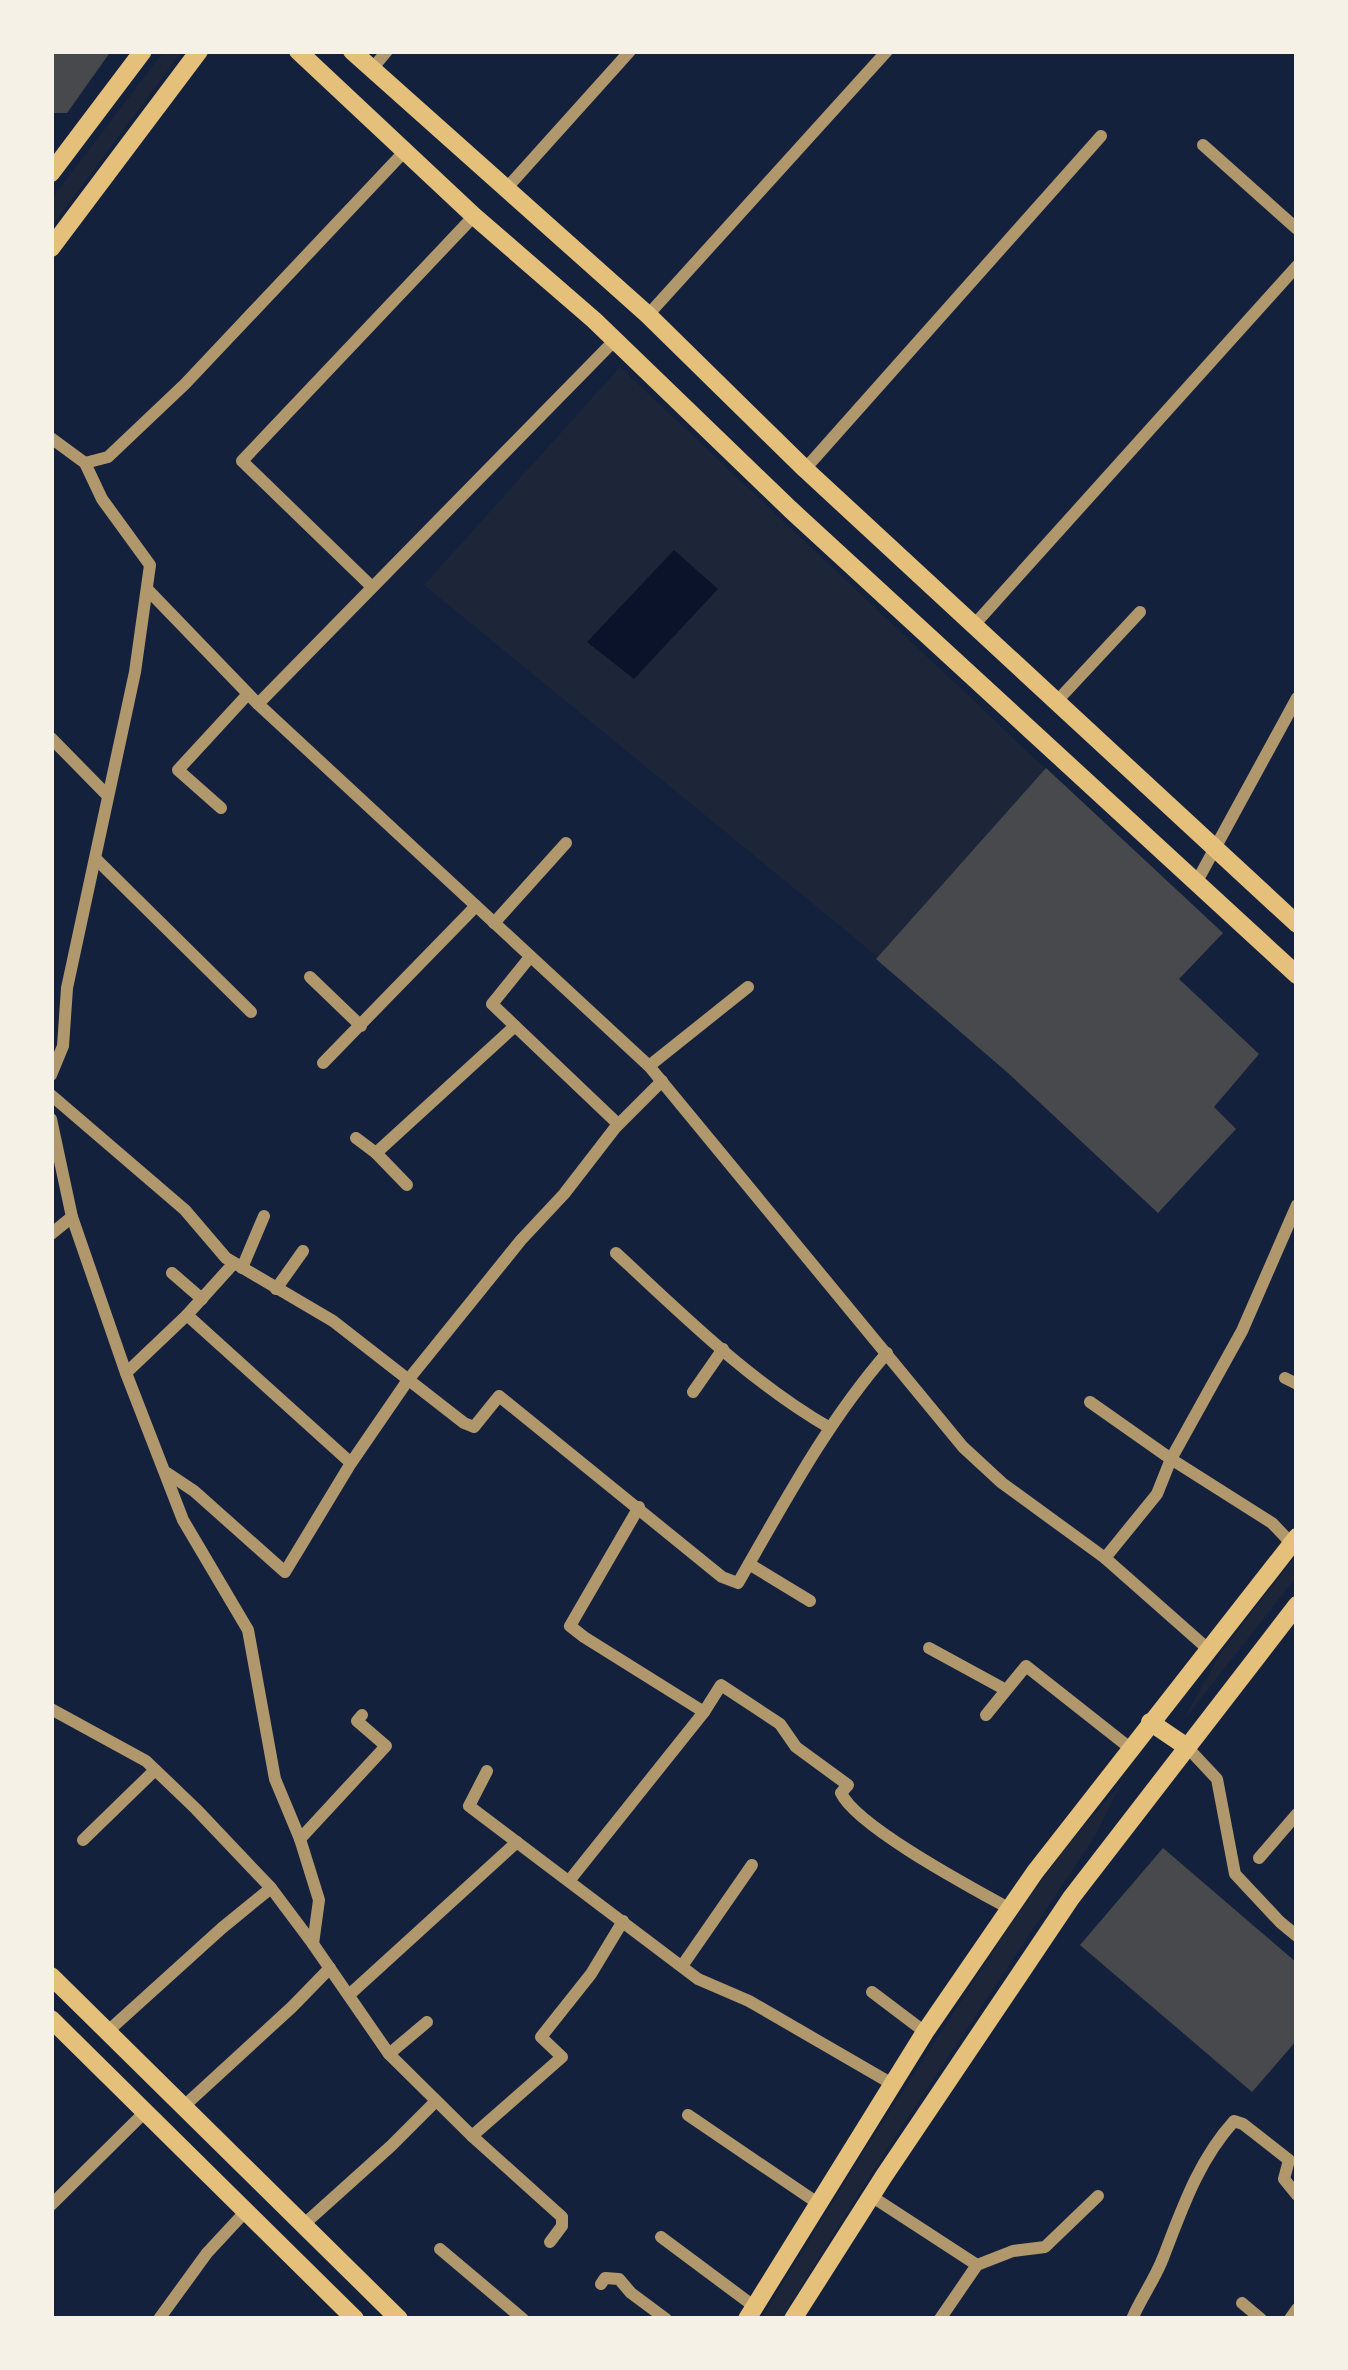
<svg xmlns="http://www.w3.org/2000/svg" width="1348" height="2370" viewBox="0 0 1348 2370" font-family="'Roboto Condensed',sans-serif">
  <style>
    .green { fill: #1d2539 }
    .water { fill: #0b132b }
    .building { fill: #48494c }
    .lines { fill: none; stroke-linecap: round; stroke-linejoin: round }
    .minor { stroke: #b1986c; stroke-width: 12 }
    .secondary { stroke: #e5c07b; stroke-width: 18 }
    .primary { stroke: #e5c07b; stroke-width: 18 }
  </style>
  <rect width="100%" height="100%" fill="#14213d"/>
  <!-- green -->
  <g class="green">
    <polygon points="164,51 182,51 51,227 51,200"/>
    <polygon points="620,367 1046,769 878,957 424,585"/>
    <polygon points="1297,1554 1297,1576 1183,1721 1220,1654"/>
    <polygon points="1123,1781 1095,1836 879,2161 781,2319 761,2319 863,2153 1006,1931 1061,1853"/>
  </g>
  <!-- water -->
  <polygon class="water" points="674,550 718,589 634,679 587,642"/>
  <!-- building -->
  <g class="building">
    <polygon points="51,51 111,51 67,113 51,113"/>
    <polygon points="1046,768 1223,933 1179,979 1259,1054 1214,1107 1236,1129 1158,1213 1008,1073 876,959"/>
    <polygon points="1163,1848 1297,1963 1297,2040 1252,2092 1080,1945"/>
  </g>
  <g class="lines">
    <!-- minor -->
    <g class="minor">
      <polyline points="371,70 387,51"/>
      <polyline points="1203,145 1297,229"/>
      <polyline points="505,190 630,51"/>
      <polyline points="648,315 887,51"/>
      <polyline points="51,438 85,463 102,499 150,565 135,672 67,988 63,1046 51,1075"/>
      <polyline points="85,463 108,457 185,384 404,152"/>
      <polyline points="805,469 1101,136"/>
      <polyline points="371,586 242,461 474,216"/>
      <polyline points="147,589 258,704 649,1066 963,1447 1002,1483 1105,1558 1208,1649"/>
      <polyline points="974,625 1297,266"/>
      <polyline points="1057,701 1140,612"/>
      <polyline points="258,704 615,340"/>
      <polyline points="51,738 108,796"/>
      <polyline points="221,808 178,770 248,694"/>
      <polyline points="96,859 251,1012"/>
      <polyline points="1196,883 1297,698"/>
      <polyline points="494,923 566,843"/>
      <polyline points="310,977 361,1026"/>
      <polyline points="515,1026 492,1004 530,957"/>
      <polyline points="323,1063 476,906"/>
      <polyline points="649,1066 748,987"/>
      <path d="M51,1095L185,1210L226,1258L333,1321L464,1423L474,1427L499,1396L722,1577L738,1583C784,1503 827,1422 887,1353"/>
      <polyline points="51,1119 72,1217 126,1373 183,1520 248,1630 275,1779 300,1839 319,1900 313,1944"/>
      <polyline points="356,1138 376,1153 515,1026 618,1124"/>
      <polyline points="376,1153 407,1185"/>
      <polyline points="51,1234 72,1217"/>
      <path d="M616,1253C683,1315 750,1382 830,1428"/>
      <polyline points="234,1263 187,1315 351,1463"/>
      <polyline points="242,1268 264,1216"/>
      <polyline points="172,1273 202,1299"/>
      <polyline points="276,1289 303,1251"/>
      <polyline points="126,1373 187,1315"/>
      <polyline points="1285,1378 1297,1384"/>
      <polyline points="693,1392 723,1349"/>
      <polyline points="1090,1402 1171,1459 1272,1523 1292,1544"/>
      <polyline points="167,1473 194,1491 285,1572 351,1463 408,1380 521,1240 564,1194 615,1128 662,1081"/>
      <path d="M639,1507L570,1626L584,1637L704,1712L721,1685L780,1724L796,1747L848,1785L841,1793C857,1827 974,1889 1010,1909"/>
      <polyline points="1105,1558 1157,1494 1171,1459 1242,1331 1297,1205"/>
      <polyline points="749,1564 810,1601"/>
      <polyline points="929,1648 1006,1690"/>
      <polyline points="51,1709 146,1761 196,1809 271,1888 313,1944 389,2054 472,2136 562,2217 562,2226 550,2242"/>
      <polyline points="986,1715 1026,1666 1130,1748"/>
      <polyline points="1187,1747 1217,1779 1235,1874 1280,1922 1297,1936"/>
      <polyline points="487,1771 469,1806 698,1979 749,2001 894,2085"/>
      <polyline points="300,1839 386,1746 357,1721 362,1715"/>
      <polyline points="83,1840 155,1770"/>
      <polyline points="1259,1858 1297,1814"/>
      <polyline points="569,1881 704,1712"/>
      <polyline points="682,1966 752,1865"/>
      <polyline points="872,1992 925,2032"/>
      <polyline points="349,1995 517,1842"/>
      <polyline points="107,2032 222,1928 271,1888"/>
      <polyline points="389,2054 427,2022"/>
      <polyline points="183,2107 292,2007 330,1968"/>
      <polyline points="688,2115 819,2204"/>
      <polyline points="472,2136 562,2057 541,2037 591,1974 623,1921"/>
      <polyline points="871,2196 977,2265"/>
      <polyline points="51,2205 145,2112"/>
      <polyline points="302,2226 391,2146 436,2101"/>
      <polyline points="661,2237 755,2307"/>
      <polyline points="440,2249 523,2319"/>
      <polyline points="601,2284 605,2278 619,2279 631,2293 666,2319"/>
      <polyline points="1242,2303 1261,2319"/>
      <polyline points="159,2319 207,2253 246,2211"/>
      <polyline points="940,2319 977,2265 1013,2251 1045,2247 1098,2196"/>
      <path d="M1132,2319C1141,2298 1155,2279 1163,2258C1182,2209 1198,2161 1234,2121L1243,2124L1289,2160L1284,2179L1297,2195"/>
      <polyline points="1290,2319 1297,2309"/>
    </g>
    <!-- secondary -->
    <g class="secondary">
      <polyline points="298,51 474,216 594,320 790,509 1297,975"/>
      <polyline points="352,51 648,315 805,469 1297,924"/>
      <polyline points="1150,1722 1187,1747"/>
      <polyline points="51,1976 399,2319"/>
      <polyline points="51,2019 355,2319"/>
      <polyline points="747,2319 925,2032 1035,1872 1297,1537"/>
      <polyline points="793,2319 884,2176 1071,1898 1297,1605"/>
    </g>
    <!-- primary -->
    <g class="primary">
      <polyline points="51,173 143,51"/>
      <polyline points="51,248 199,51"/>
    </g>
  </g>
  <!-- border -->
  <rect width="1348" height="2370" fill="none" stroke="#f6f1e7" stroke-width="108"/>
</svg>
